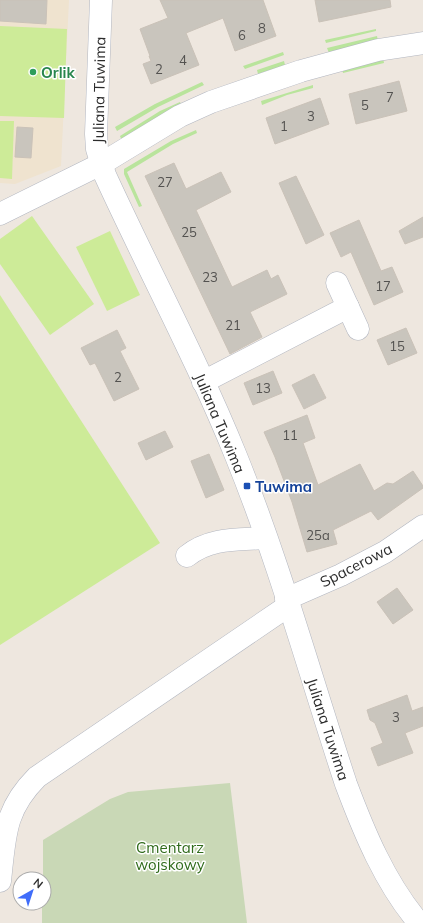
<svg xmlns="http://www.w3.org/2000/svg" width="423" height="923" viewBox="0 0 423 923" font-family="Mulish,sans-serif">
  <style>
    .education { fill: #efe3cf }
    .green { fill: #b9e49c }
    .cemetery { fill: #c9d8b6 }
    .pitch { fill: #cdeb98 }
    .building { fill: #c9c5bd; stroke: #cac2b8 }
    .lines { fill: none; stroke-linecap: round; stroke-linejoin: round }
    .minor-casing { stroke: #b2b6c0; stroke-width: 23 }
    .minor { stroke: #fff; stroke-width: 22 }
    .leisure-dot { fill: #2e9e5b; stroke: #fff; stroke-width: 1.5 }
    .transit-dot { fill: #1a4fb4; stroke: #fff; stroke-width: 1.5 }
    .labels { text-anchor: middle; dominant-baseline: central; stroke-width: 3; stroke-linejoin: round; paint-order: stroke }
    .number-label { font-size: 13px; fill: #535250 }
    .leisure-label { font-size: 15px; font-weight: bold; fill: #27864d; stroke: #fff; text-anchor: start }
    .street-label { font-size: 15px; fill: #2c2c2c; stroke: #fff }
    .transit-label { font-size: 15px; font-weight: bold; fill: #164399; stroke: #fff; text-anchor: start }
    .park-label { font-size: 15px; fill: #306b1b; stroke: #fff }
  </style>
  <rect width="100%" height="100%" fill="#eee7df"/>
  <!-- education -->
  <polygon class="education" points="0,0 69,0 61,166 15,184 0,183"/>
  <!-- green -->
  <g class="green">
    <polygon points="376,29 376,31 326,43 325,40"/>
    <polygon points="377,36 378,41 329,53 327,48"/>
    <polygon points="283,52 284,55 245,69 243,66"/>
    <polygon points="383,58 384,63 343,73 342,67"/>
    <polygon points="284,61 285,65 258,74 257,70"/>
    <polygon points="202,82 204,85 158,107 117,131 115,127 155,104"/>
    <polygon points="313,85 313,88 287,95 262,105 261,101"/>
    <polygon points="180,102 182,106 122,141 120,136 160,111"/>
    <polygon points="196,130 197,133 173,144 127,172 142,206 139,207 124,174 124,169 171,141"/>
  </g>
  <!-- cemetery -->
  <polygon class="cemetery" points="230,783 247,923 42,923 42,903 44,903 44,879 43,879 43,840 110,799 128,792"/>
  <!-- pitch -->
  <g class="pitch">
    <polygon points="0,26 67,29 64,118 0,116"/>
    <polygon points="0,121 14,121 12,179 0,178"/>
    <polygon points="32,216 94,304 50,335 0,264 0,239"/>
    <polygon points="110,231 140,295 107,311 76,247"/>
    <polygon points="0,295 160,543 0,645"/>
  </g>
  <!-- building -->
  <g class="building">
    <polygon points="0,0 47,0 46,24 0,21"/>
    <polygon points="160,0 263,0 276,36 235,51 223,18 186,33 199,65 151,84 143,64 151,61 149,56 150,56 140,29 168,18"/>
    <polygon points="315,0 390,0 391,7 319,22"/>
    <polygon points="399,81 407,111 356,124 349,94"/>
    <polygon points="320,98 329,124 275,144 266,118"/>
    <polygon points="17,127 33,128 31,158 15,157"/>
    <polygon points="174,163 186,189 221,172 231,192 196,210 232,287 267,270 271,279 278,275 287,294 250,312 262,337 230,354 145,176"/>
    <polygon points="296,176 324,235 306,244 279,183"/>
    <polygon points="423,217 423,237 405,244 399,231"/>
    <polygon points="359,220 381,271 392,267 403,292 374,305 351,252 341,257 330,233"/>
    <polygon points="406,328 417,353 388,365 377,340"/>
    <polygon points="117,330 126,348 120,351 139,389 114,401 95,363 90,365 81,348"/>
    <polygon points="273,371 282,393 253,405 244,383"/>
    <polygon points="314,374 326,398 304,409 292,385"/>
    <polygon points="307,415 315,438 303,443 318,485 360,464 374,491 387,483 393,484 413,471 423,486 423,488 378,520 371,511 333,530 337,544 307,552 292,502 275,457 264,432"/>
    <polygon points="165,431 173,447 146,460 138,443"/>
    <polygon points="209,454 224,490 206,498 191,461"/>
    <polygon points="397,588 413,610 393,624 377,602"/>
    <polygon points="407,695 412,711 423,707 423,726 405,733 413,753 378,766 371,748 383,743 375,723 370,720 367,710"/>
  </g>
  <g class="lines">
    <!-- minor casing -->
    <g class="minor-casing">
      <g id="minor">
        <path d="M101,0L96,134L97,149L105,175C148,269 197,360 236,456C279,562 310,675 346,784C364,832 385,883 419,923"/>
        <polyline points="0,214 101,164 180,116 211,102 301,71 378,50 423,43"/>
        <polyline points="337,283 358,329"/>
        <polyline points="203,382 348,307"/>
        <path d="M187,556C210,537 238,540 266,538"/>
        <polyline points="286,599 341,575 385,552 423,526"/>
        <path d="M0,881C5,836 4,810 37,777L288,606"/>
      </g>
    </g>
    <!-- minor -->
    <use href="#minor" class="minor"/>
  </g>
  <!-- markers -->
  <circle class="leisure-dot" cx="33" cy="72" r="4"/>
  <rect class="transit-dot" x="243" y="482" width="8" height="8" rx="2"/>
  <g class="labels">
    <!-- number labels -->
    <g class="number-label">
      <text x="262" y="28">8</text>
      <text x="242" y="35">6</text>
      <text x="183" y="60">4</text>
      <text x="159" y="69">2</text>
      <text x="390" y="97">7</text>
      <text x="365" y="105">5</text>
      <text x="311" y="116">3</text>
      <text x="284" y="126">1</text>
      <text x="165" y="182">27</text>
      <text x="189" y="232">25</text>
      <text x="210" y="277">23</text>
      <text x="383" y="286">17</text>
      <text x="233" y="325">21</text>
      <text x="397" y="346">15</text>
      <text x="118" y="377">2</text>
      <text x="263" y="388">13</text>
      <text x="290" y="435">11</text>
      <text x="318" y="535">25a</text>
      <text x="396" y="717">3</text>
    </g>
    <!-- leisure labels -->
    <g class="leisure-label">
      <text x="41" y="72">Orlik</text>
    </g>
    <!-- street labels -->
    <g class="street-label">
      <text transform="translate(99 90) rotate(-89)">Juliana Tuwima</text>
      <text transform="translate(220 423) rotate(67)">Juliana Tuwima</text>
      <text transform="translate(356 565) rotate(-27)">Spacerowa</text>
      <text transform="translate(328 729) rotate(72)">Juliana Tuwima</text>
    </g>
    <!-- transit labels -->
    <g class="transit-label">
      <text x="255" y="486">Tuwima</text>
    </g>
    <!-- park labels -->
    <g class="park-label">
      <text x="170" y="847">Cmentarz<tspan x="170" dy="17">wojskowy</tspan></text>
    </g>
  </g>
  <!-- north arrow -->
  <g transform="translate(32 891) rotate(39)"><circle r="19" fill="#ffffff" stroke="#ababab"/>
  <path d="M0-3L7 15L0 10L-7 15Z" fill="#406dfa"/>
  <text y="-6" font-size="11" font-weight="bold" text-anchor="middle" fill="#2c2c2c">N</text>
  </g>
</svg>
